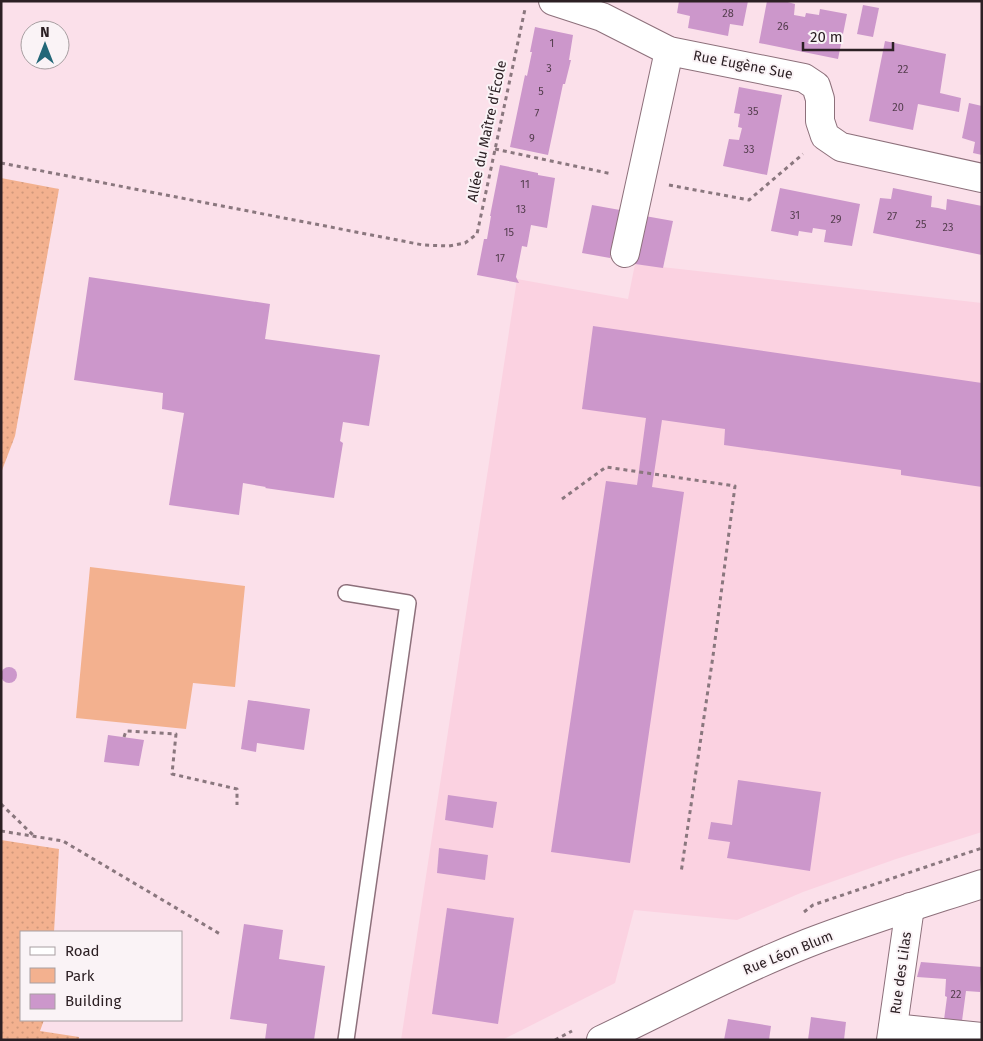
<svg xmlns="http://www.w3.org/2000/svg" width="983" height="1041" viewBox="0 0 983 1041" font-family="'Fira Sans',sans-serif">
  <style>
    .built { fill: #fbd2e1 }
    .grass { fill: url(#grass-dots) }
    .park { fill: #f3b18f }
    .building { fill: #cc97cb }
    .lines { fill: none; stroke-linecap: round; stroke-linejoin: round }
    .lane-casing { stroke: #8d707b; stroke-width: 18 }
    .street-casing { stroke: #8d707b; stroke-width: 30 }
    .path { stroke: #8a777e; stroke-width: 3; stroke-dasharray: 4 4; stroke-linecap: butt }
    .lane { stroke: #fff; stroke-width: 15 }
    .street { stroke: #fff; stroke-width: 28 }
    .labels { text-anchor: middle; dominant-baseline: central; stroke-width: 4; stroke-linejoin: round; paint-order: stroke }
    .number-label { font-size: 11px; fill: #543e4e }
    .street-label { font-size: 14px; fill: #2c2024; stroke: #faf3f6 }
  </style>
  <defs>
    <pattern id="grass-dots" width="8" height="8" patternUnits="userSpaceOnUse" patternTransform="scale(1.25)"><rect width="8" height="8" fill="#f3b18f"/><path d="M2 2h.1M6 6h.1" fill="none" stroke="#d0987b" stroke-width="1.8" stroke-linecap="round"/></pattern>
  </defs>
  <rect width="100%" height="100%" fill="#fbe0ea"/>
  <!-- built -->
  <polygon class="built" points="635,264 982,303 982,832 896,859 803,892 737,920 634,910 615,983 502,1040 401,1040 517,279 628,299"/>
  <!-- grass -->
  <g class="grass">
    <polygon points="1,178 59,189 15,436 1,473"/>
    <polygon points="1,840 59,849 54,932 21,932 21,1020 44,1020 40,1031 79,1037 79,1040 1,1040"/>
  </g>
  <!-- park -->
  <polygon class="park" points="90,567 245,586 235,687 193,683 186,729 76,718"/>
  <!-- building -->
  <g class="building">
    <polygon points="679,1 748,1 743,26 730,24 728,36 688,28 690,16 677,13"/>
    <polygon points="767,1 784,1 795,4 794,15 805,17 806,13 819,15 820,9 847,14 838,59 759,43"/>
    <polygon points="863,5 879,8 873,37 857,34"/>
    <polygon points="535,27 573,35 569,60 571,60 565,84 563,84 548,155 510,147 525,75 527,76 532,52 530,52"/>
    <polygon points="885,41 946,54 940,93 961,98 959,112 918,104 913,130 869,121"/>
    <polygon points="739,87 782,95 767,175 723,166 729,139 739,140 742,128 738,127 740,114 734,113"/>
    <polygon points="969,103 982,106 982,155 973,153 975,142 962,138"/>
    <polygon points="500,165 538,173 538,175 555,178 547,228 531,225 527,247 522,246 516,277 519,283 477,275 484,239 487,239 491,216 490,216"/>
    <polygon points="780,188 860,204 852,246 824,242 826,230 813,228 812,233 799,231 798,236 771,231"/>
    <polygon points="893,188 932,196 931,207 938,208 946,210 947,199 982,206 982,255 873,233 880,198 891,199"/>
    <polygon points="592,205 620,210 610,258 582,253"/>
    <polygon points="645,216 673,221 663,268 635,264"/>
    <polygon points="89,277 270,304 265,339 380,355 369,426 343,422 340,441 343,443 334,498 265,488 266,487 243,483 239,515 169,505 184,413 162,409 163,393 74,380"/>
    <polygon points="593,326 982,383 982,487 901,475 901,470 724,445 725,429 662,420 652,487 684,492 630,863 551,852 606,481 637,485 646,418 582,409"/>
    <circle cx="9" cy="675" r="8"/>
    <polygon points="248,700 310,709 304,750 257,743 256,752 241,749"/>
    <polygon points="108,735 144,740 139,766 104,762"/>
    <polygon points="738,780 821,792 810,871 727,858 730,842 708,839 711,822 732,825"/>
    <polygon points="448,795 497,802 493,828 445,820"/>
    <polygon points="439,848 488,855 485,880 437,873"/>
    <polygon points="447,908 514,918 498,1024 432,1014"/>
    <polygon points="244,924 283,930 279,959 325,966 314,1040 265,1040 267,1024 230,1019"/>
    <polygon points="921,962 982,967 980,992 966,991 962,1021 944,1020 947,997 945,996 946,979 917,977"/>
    <polygon points="811,1017 846,1022 844,1040 808,1040"/>
    <polygon points="728,1019 771,1026 769,1040 724,1040"/>
  </g>
  <g class="lines">
    <!-- lane casing -->
    <g class="lane-casing">
      <polyline id="lane" points="346,1040 408,603 346,593"/>
    </g>
    <!-- street casing -->
    <g class="street-casing">
      <g id="street">
        <polyline points="553,1 602,17 669,51 804,78 816,86 820,99 820,121 825,136 841,147 982,178"/>
        <polyline points="625,253 669,51"/>
        <polyline points="893,1028 982,1037"/>
        <path d="M601,1040C670,1007 737,971 808,943C865,921 924,903 982,884"/>
        <polyline points="891,1040 910,907"/>
      </g>
    </g>
    <!-- path -->
    <g class="path">
      <polyline points="495,149 612,174"/>
      <polyline points="1,163 423,245 449,246 465,243 477,234 525,9"/>
      <polyline points="669,185 749,200 803,154"/>
      <polyline points="562,499 606,467 735,486 713,656 681,873"/>
      <polyline points="124,737 126,731 176,734 172,774 237,789 237,805"/>
      <polyline points="1,804 33,835"/>
      <polyline points="1,831 63,841 220,934"/>
      <polyline points="804,912 813,905 982,848"/>
      <polyline points="555,1040 572,1031"/>
    </g>
    <!-- lane -->
    <use href="#lane" class="lane"/>
    <!-- street -->
    <use href="#street" class="street"/>
  </g>
  <g class="labels">
    <!-- number labels -->
    <g class="number-label">
      <text x="728" y="13">28</text>
      <text x="783" y="26">26</text>
      <text x="552" y="43">1</text>
      <text x="549" y="68">3</text>
      <text x="903" y="69">22</text>
      <text x="541" y="91">5</text>
      <text x="898" y="107">20</text>
      <text x="753" y="111">35</text>
      <text x="537" y="113">7</text>
      <text x="532" y="138">9</text>
      <text x="749" y="149">33</text>
      <text x="525" y="184">11</text>
      <text x="521" y="209">13</text>
      <text x="795" y="215">31</text>
      <text x="892" y="216">27</text>
      <text x="836" y="219">29</text>
      <text x="921" y="224">25</text>
      <text x="948" y="227">23</text>
      <text x="509" y="232">15</text>
      <text x="500" y="258">17</text>
      <text x="956" y="994">22</text>
    </g>
    <!-- street labels -->
    <g class="street-label">
      <text transform="translate(743 65) rotate(11)">Rue Eugène Sue</text>
      <text transform="translate(487 131) rotate(-78)">Allée du Maître d'École</text>
      <text transform="translate(788 953) rotate(-22)">Rue Léon Blum</text>
      <text transform="translate(901 973) rotate(-82)">Rue des Lilas</text>
    </g>
  </g>
  <!-- border -->
  <rect width="983" height="1041" fill="none" stroke="#2c2024" stroke-width="5"/>
  <!-- legend -->
  <rect x="20" y="931" width="162" height="90" fill="#faf3f6" stroke="#a89fa2"/>
  <rect x="30" y="947" width="25" height="8" fill="#ffffff" stroke="#a89fa2"/>
  <text x="65" y="956" font-size="15" fill="#2c2024">Road</text>
  <rect x="30" y="968" width="25" height="15" fill="#f3b18f" stroke="#a89fa2"/>
  <text x="65" y="981" font-size="15" fill="#2c2024">Park</text>
  <rect x="30" y="994" width="25" height="15" fill="#cc97cb" stroke="#a89fa2"/>
  <text x="65" y="1006" font-size="15" fill="#2c2024">Building</text>
  <!-- north arrow -->
  <g transform="translate(45 45)"><circle r="24" fill="#faf3f6" stroke="#a89fa2"/>
  <path d="M0-4L9 19L0 12L-9 19Z" fill="#226778"/>
  <text y="-8" font-size="14" font-weight="bold" text-anchor="middle" fill="#2c2024">N</text>
  </g>
  <!-- scale -->
  <path d="M803 42v8h90v-8" fill="none" stroke="#2c2024" stroke-width="2.5"/>
  <text x="810" y="42" font-size="15" fill="#2c2024" stroke="#faf3f6" stroke-width="4" paint-order="stroke">20 m</text>
</svg>
